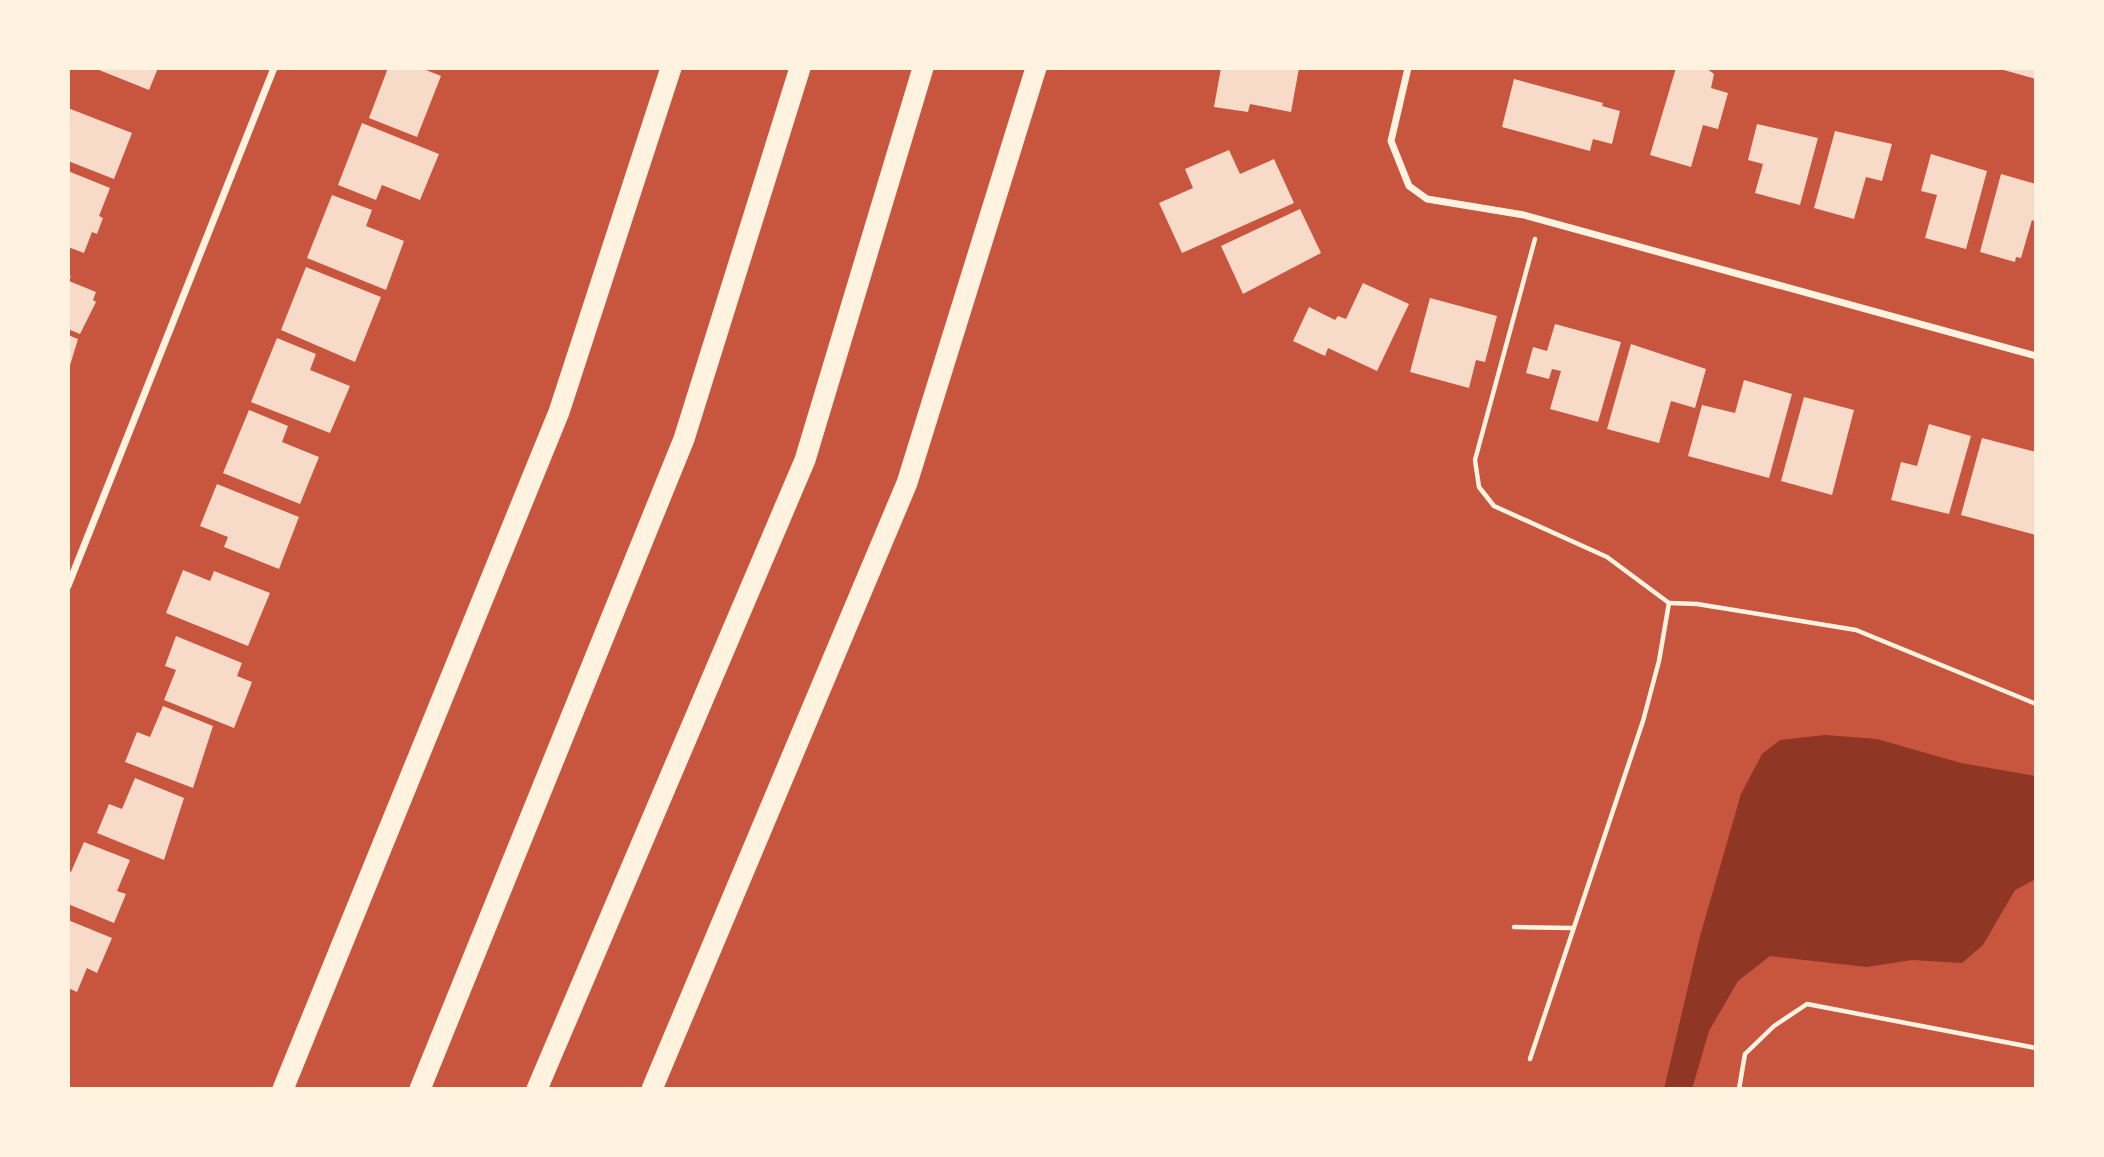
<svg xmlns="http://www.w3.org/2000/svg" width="2104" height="1157" viewBox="0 0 2104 1157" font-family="'Roboto Condensed',sans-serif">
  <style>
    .water { fill: #8f3625 }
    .building { fill: #f7dbc8 }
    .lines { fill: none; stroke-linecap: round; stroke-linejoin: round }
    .path { stroke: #fff3e0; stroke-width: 4.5 }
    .minor { stroke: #fff3e0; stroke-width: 7 }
    .motorway { stroke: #fff3e0; stroke-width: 21 }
  </style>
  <rect width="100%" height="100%" fill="#c8553d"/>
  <!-- water -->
  <polygon class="water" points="1825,735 1877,739 1961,763 2036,776 2036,879 2015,890 1983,945 1962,963 1912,960 1867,967 1770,956 1738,981 1709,1031 1692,1089 1664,1089 1700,936 1741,794 1762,754 1780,740"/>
  <!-- building -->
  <g class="building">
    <polygon points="94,68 158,68 149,90"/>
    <polygon points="388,68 421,68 441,76 417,137 369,118"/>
    <polygon points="1221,68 1299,68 1291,112 1250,104 1248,112 1214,107"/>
    <polygon points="1676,68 1706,68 1714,74 1711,88 1728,93 1718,129 1703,125 1691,167 1650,155"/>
    <polygon points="2000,68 2036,68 2036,79 2000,69"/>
    <polygon points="1514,79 1603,103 1602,106 1620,111 1612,144 1593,139 1590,151 1502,127"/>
    <polygon points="68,108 132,133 114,179 68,161"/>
    <polygon points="362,123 439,154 420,200 382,185 376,200 338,185"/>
    <polygon points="1757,124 1818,138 1800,205 1755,193 1763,164 1748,160"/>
    <polygon points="1835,131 1892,144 1882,181 1866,177 1854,219 1814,208"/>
    <polygon points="1229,150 1240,174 1274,159 1294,203 1182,253 1159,203 1193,188 1185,169"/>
    <polygon points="1931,154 1987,171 1966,249 1925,238 1937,195 1921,191"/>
    <polygon points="68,171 110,188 99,216 103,218 97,234 92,232 84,253 68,247"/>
    <polygon points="2001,174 2036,184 2036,222 2032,220 2021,258 2016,257 2015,262 1980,252"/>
    <polygon points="332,195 372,210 366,226 404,241 386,290 307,258"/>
    <polygon points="1300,209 1321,253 1243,294 1221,246"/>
    <polygon points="306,267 381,297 355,362 281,330"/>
    <polygon points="68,275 71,276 69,281 96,292 93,300 96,302 80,334 68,329"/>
    <polygon points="1363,283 1409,304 1377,371 1328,348 1325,356 1293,341 1309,307 1335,320 1338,316 1346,319"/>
    <polygon points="1430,298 1497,316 1485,362 1476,360 1469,388 1410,372"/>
    <polygon points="1555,324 1621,342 1598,422 1550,409 1561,371 1552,369 1549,379 1526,373 1533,347 1547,351"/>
    <polygon points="68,335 78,339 68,372"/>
    <polygon points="277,338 316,354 310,370 350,386 330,433 251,402"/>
    <polygon points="1631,344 1706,369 1695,408 1671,401 1659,443 1607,429"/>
    <polygon points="1744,380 1792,394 1769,478 1688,456 1702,405 1735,413"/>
    <polygon points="1804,397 1854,410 1832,495 1781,481"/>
    <polygon points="249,410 288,426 282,442 319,457 300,504 223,473"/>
    <polygon points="1929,424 1971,436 1949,514 1891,500 1901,462 1917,466"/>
    <polygon points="1982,438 2036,452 2036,535 1961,515"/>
    <polygon points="217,484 299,517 279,569 224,547 228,537 200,526"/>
    <polygon points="183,570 210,581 214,571 270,593 248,646 166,613"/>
    <polygon points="176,636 242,663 237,676 252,682 234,728 164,700 176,670 165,666"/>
    <polygon points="163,706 213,726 193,788 125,762 137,732 150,737"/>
    <polygon points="135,778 184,798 164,860 97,833 109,804 122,809"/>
    <polygon points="84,842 130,860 117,891 126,894 114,923 68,904 68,871 71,872"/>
    <polygon points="68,920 112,938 97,973 87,968 77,992 68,988"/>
  </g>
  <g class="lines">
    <!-- path -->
    <g class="path">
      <polyline points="1669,603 1697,604 1856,630 2036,704"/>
      <polyline points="1514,927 1572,928"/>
      <polyline points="1530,1059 1643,721 1659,661 1669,603 1607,557 1494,506 1479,487 1475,460 1535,239"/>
      <polyline points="1739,1089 1745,1054 1774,1026 1807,1004 2036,1048"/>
    </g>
    <!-- minor -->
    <g class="minor">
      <polyline points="1408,68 1391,141 1409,186 1427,199 1524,215 2036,356"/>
      <polyline points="68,586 274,68"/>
    </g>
    <!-- motorway -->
    <g class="motorway">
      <polyline points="283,1089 559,412 671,68"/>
      <polyline points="420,1089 684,439 800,68"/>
      <polyline points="537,1089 805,460 923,68"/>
      <polyline points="652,1089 907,483 1036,68"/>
    </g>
  </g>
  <!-- border -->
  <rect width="2104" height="1157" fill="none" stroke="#fff3e0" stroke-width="140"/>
</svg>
